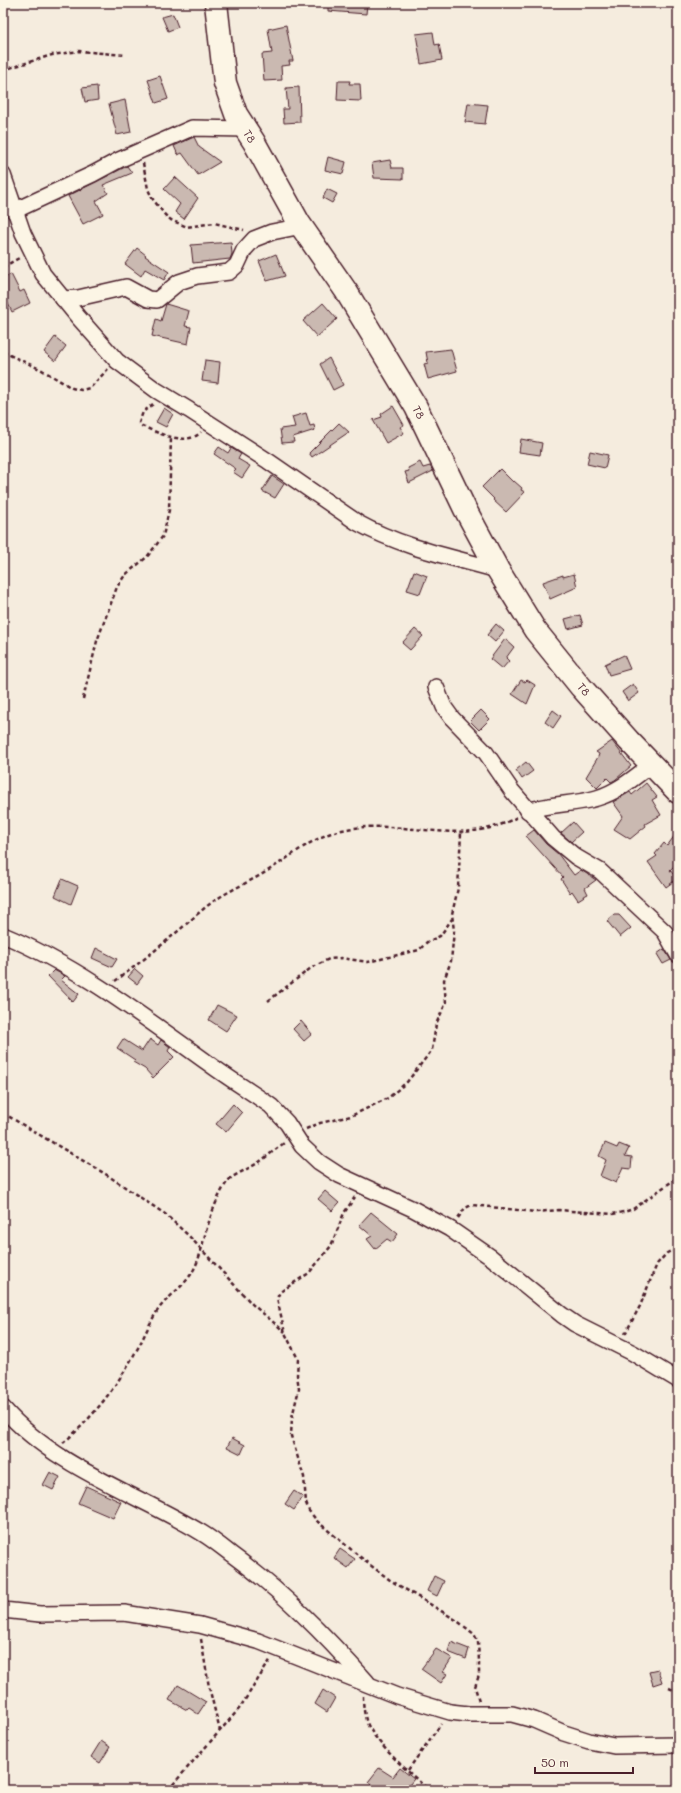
<svg xmlns="http://www.w3.org/2000/svg" width="681" height="1793" viewBox="0 0 681 1793" font-family="Mali,sans-serif">
  <style>
    .building { fill: #cab9b1; stroke: #4a1f2b }
    .lines { fill: none; stroke-linecap: round; stroke-linejoin: round }
    .street-casing { stroke: #4a1f2b; stroke-width: 18 }
    .secondary-casing { stroke: #4a1f2b; stroke-width: 25 }
    .path { stroke: #4a1f2b; stroke-width: 2.5; stroke-dasharray: 4 3; stroke-linecap: butt }
    .street { stroke: #fcf5e5; stroke-width: 15 }
    .secondary { stroke: #fcf5e5; stroke-width: 22 }
    .labels { text-anchor: middle; dominant-baseline: central; stroke-width: 3; stroke-linejoin: round; paint-order: stroke }
    .street-label { font-size: 11px; fill: #4a1f2b; stroke: #fcf5e5 }
  </style>
  <rect width="100%" height="100%" fill="#f5ecde"/>
  <filter id="ink" filterUnits="userSpaceOnUse"><feTurbulence type="fractalNoise" baseFrequency=".025" numOctaves="2"/><feDisplacementMap in="SourceGraphic" scale="8" xChannelSelector="R" yChannelSelector="G"/><feConvolveMatrix kernelMatrix="1 2 1 2 8 2 1 2 1" color-interpolation-filters="sRGB"/></filter>
  <g filter="url(#ink)">
    <!-- building -->
    <g class="building">
      <polygon points="353,3 367,4 366,14 328,11 328,6"/>
      <polygon points="173,14 178,27 168,31 162,17"/>
      <polygon points="286,25 293,61 289,61 290,65 281,66 282,80 264,81 262,54 272,53 268,29"/>
      <polygon points="433,32 435,45 439,44 442,60 421,64 416,34"/>
      <polygon points="160,76 168,99 156,103 148,80"/>
      <polygon points="338,81 350,81 349,84 360,84 361,101 337,100"/>
      <polygon points="97,86 98,100 85,102 82,88"/>
      <polygon points="299,87 300,122 284,123 283,109 288,109 286,88"/>
      <polygon points="125,100 131,132 117,135 109,104"/>
      <polygon points="468,103 488,105 485,124 465,122"/>
      <polygon points="194,137 199,147 220,162 198,175 182,153 178,155 174,146"/>
      <polygon points="328,157 346,162 343,174 325,170"/>
      <polygon points="390,160 392,168 403,168 403,179 374,178 372,163"/>
      <polygon points="127,166 132,173 103,185 108,193 96,201 103,214 83,224 68,196"/>
      <polygon points="175,177 198,198 184,219 175,212 180,204 164,189"/>
      <polygon points="327,189 337,194 332,203 323,198"/>
      <polygon points="231,242 232,254 230,259 193,263 191,245"/>
      <polygon points="137,248 146,255 145,256 169,272 164,280 145,269 141,276 125,264"/>
      <polygon points="276,254 285,276 267,281 259,261"/>
      <polygon points="11,274 20,292 24,290 30,303 12,312 3,293 3,278"/>
      <polygon points="323,303 337,319 317,337 303,321"/>
      <polygon points="166,304 189,311 185,326 191,327 188,344 152,336 156,319 161,321"/>
      <polygon points="55,337 66,346 55,361 44,352"/>
      <polygon points="451,349 457,371 428,379 424,364 428,363 426,352"/>
      <polygon points="329,358 343,385 333,390 320,364"/>
      <polygon points="205,360 220,362 218,383 202,381"/>
      <polygon points="393,406 404,425 400,427 404,433 386,443 373,420 382,417 381,414"/>
      <polygon points="164,408 173,414 166,427 156,422"/>
      <polygon points="306,413 310,426 314,425 315,430 293,437 294,442 282,443 280,429 295,427 292,417"/>
      <polygon points="339,423 349,432 312,457 309,453"/>
      <polygon points="521,439 542,443 540,455 519,452"/>
      <polygon points="219,447 228,453 231,448 241,454 238,459 250,466 242,478 233,472 236,469 214,454"/>
      <polygon points="590,451 608,455 605,468 587,464"/>
      <polygon points="420,462 423,468 430,466 433,471 409,483 405,472 409,471 408,468"/>
      <polygon points="500,469 513,482 514,481 522,488 521,490 525,492 506,512 493,500 494,499 482,487"/>
      <polygon points="272,476 284,484 275,498 262,491"/>
      <polygon points="414,571 427,576 420,594 407,590"/>
      <polygon points="574,574 577,587 550,599 543,582 563,575 563,577"/>
      <polygon points="580,615 583,625 568,629 565,619"/>
      <polygon points="496,624 504,631 495,642 487,635"/>
      <polygon points="415,629 423,636 410,650 402,643"/>
      <polygon points="505,639 514,647 506,658 509,661 502,669 490,659"/>
      <polygon points="624,655 630,669 609,675 605,664"/>
      <polygon points="521,680 525,682 527,680 535,685 527,704 512,694"/>
      <polygon points="633,684 639,693 628,701 622,692"/>
      <polygon points="481,710 490,719 479,730 470,721"/>
      <polygon points="553,710 561,716 553,728 545,722"/>
      <polygon points="612,741 631,766 615,780 611,782 607,778 597,788 586,777 598,757 599,754 596,752"/>
      <polygon points="526,762 533,771 522,779 516,770"/>
      <polygon points="646,783 657,797 652,800 661,815 645,824 646,826 630,839 614,829 623,816 613,802 630,792 632,795"/>
      <polygon points="573,822 582,832 571,842 561,833"/>
      <polygon points="534,830 546,844 558,854 574,875 581,870 596,880 585,888 588,894 586,895 578,900 572,891 570,893 561,879 563,877 526,836"/>
      <polygon points="678,831 678,862 670,870 677,879 666,887 648,862 657,856 655,854 664,843 667,846"/>
      <polygon points="62,879 78,886 71,904 55,896"/>
      <polygon points="614,915 619,915 631,928 620,937 607,921"/>
      <polygon points="96,948 117,959 112,967 92,958"/>
      <polygon points="664,949 671,960 663,964 657,954"/>
      <polygon points="135,969 143,976 137,984 128,977"/>
      <polygon points="54,970 65,976 61,980 79,994 73,1002 48,976"/>
      <polygon points="217,1005 237,1015 226,1031 209,1020"/>
      <polygon points="301,1021 312,1034 304,1041 293,1029"/>
      <polygon points="123,1039 142,1051 150,1039 158,1045 161,1040 170,1047 168,1051 174,1057 153,1078 145,1069 133,1062 135,1060 117,1048"/>
      <polygon points="233,1104 242,1113 226,1132 216,1124"/>
      <polygon points="605,1143 617,1148 619,1144 629,1148 625,1156 632,1157 631,1169 623,1168 616,1183 600,1176 606,1160 599,1156"/>
      <polygon points="325,1191 339,1203 332,1211 318,1199"/>
      <polygon points="371,1212 398,1234 392,1242 387,1239 375,1249 367,1239 372,1236 359,1225"/>
      <polygon points="232,1438 245,1445 241,1454 227,1447"/>
      <polygon points="50,1472 60,1477 53,1490 43,1485"/>
      <polygon points="86,1486 121,1502 113,1518 78,1503"/>
      <polygon points="294,1491 303,1497 294,1510 285,1504"/>
      <polygon points="340,1549 355,1559 348,1568 334,1558"/>
      <polygon points="434,1576 444,1581 437,1596 427,1591"/>
      <polygon points="451,1642 469,1649 466,1659 448,1652"/>
      <polygon points="436,1649 452,1658 443,1672 447,1674 441,1683 421,1669"/>
      <polygon points="658,1670 662,1682 653,1685 649,1672"/>
      <polygon points="178,1685 206,1702 198,1714 189,1708 187,1710 169,1700"/>
      <polygon points="323,1690 335,1698 327,1712 315,1704"/>
      <polygon points="101,1741 110,1747 100,1763 91,1757"/>
      <polygon points="379,1768 393,1777 400,1768 414,1779 405,1790 395,1790 387,1785 384,1790 379,1790 368,1782"/>
    </g>
    <g class="lines">
      <!-- street casing -->
      <g class="street-casing">
        <g id="street">
          <path d="M3,175L23,233L43,274L78,317L117,361L156,390L189,410L268,461L358,523C401,547 451,557 498,570"/>
          <polyline points="14,211 93,174 119,160 192,128 246,129"/>
          <polyline points="63,299 78,298 126,287 148,299 157,300 179,282 197,276 229,272 237,265 244,250 254,239 272,232 302,226"/>
          <polyline points="436,687 444,707 452,718 486,753 512,791 553,838 576,857 600,871 614,884 665,932 678,955"/>
          <path d="M528,811C551,803 574,805 597,798C618,792 635,777 652,764"/>
          <path d="M3,935C76,965 144,1017 208,1063C228,1078 250,1091 271,1106L287,1123L302,1146L319,1162L339,1175L413,1209L450,1229L492,1258L562,1315L575,1324L633,1353L678,1380"/>
          <path d="M3,1408C55,1468 136,1493 202,1533C212,1539 222,1547 231,1554C282,1591 325,1635 367,1682"/>
          <polyline points="3,1610 40,1614 124,1613 200,1625 258,1641 397,1696 450,1712 468,1714 512,1714 534,1720 564,1733 589,1741 614,1746 678,1745"/>
        </g>
      </g>
      <!-- secondary casing -->
      <g class="secondary-casing">
        <polyline id="secondary" points="216,3 225,83 236,114 254,142 299,223 346,291 416,407 465,509 498,570 535,630 581,687 629,741 678,792"/>
      </g>
      <!-- path -->
      <g class="path">
        <polyline points="3,70 52,55 79,51 125,55"/>
        <polyline points="143,163 148,189 152,198 165,215 171,220 187,227 214,223 244,230"/>
        <polyline points="3,267 21,257"/>
        <polyline points="3,352 42,370 72,388 81,390 90,388 108,369"/>
        <path d="M153,404L143,412L139,423L142,426C158,433 187,447 201,432"/>
        <polyline points="83,699 97,641 117,587 125,575 147,557 163,536 169,510 171,437"/>
        <path d="M115,981C136,966 157,949 177,932C188,923 199,912 211,903C229,890 250,882 269,870C293,855 314,836 342,830C402,817 462,849 517,817"/>
        <polyline points="268,1001 311,968 329,959 341,958 368,962 419,950 427,942 440,936 452,919"/>
        <polyline points="3,1113 107,1175 165,1214 189,1236 253,1305 285,1332"/>
        <polyline points="306,1129 320,1123 351,1116 388,1098 407,1082 432,1050 436,1024 446,1003 444,980 451,961 454,931 452,914 458,888 461,833"/>
        <polyline points="355,1197 344,1213 331,1246 309,1273 280,1292 277,1298 285,1333 298,1359 297,1375 299,1389 292,1417 291,1436 304,1477 306,1503 309,1511 318,1522 365,1561 390,1580 456,1620 474,1634 478,1642 479,1661 479,1675 475,1687 479,1701"/>
        <polyline points="458,1218 465,1208 472,1205 536,1212 559,1210 612,1214 624,1212 633,1209 678,1177"/>
        <polyline points="674,1251 678,1245"/>
        <polyline points="625,1334 640,1306 657,1264 667,1253 671,1251 678,1252"/>
        <path d="M63,1443C92,1419 117,1386 135,1353C143,1340 148,1326 156,1313C167,1295 186,1287 195,1267C200,1257 202,1246 205,1235C210,1217 217,1197 227,1182L232,1177L258,1163L284,1143"/>
        <polyline points="201,1639 209,1687 220,1731"/>
        <polyline points="669,1688 678,1692"/>
        <path d="M363,1696C363,1704 364,1713 366,1720C372,1741 413,1776 429,1790"/>
        <polyline points="408,1770 441,1724"/>
        <polyline points="168,1790 239,1709 271,1659"/>
      </g>
      <!-- street -->
      <use href="#street" class="street"/>
      <!-- secondary -->
      <use href="#secondary" class="secondary"/>
    </g>
  </g>
  <g class="labels">
    <!-- street labels -->
    <g class="street-label">
      <text transform="translate(250 136) rotate(58)">T8</text>
      <text transform="translate(419 412) rotate(62)">T8</text>
      <text transform="translate(584 689) rotate(50)">T8</text>
    </g>
  </g>
  <!-- margin -->
  <rect width="681" height="1793" fill="none" stroke="#fcf5e5" stroke-width="16"/>
  <rect x="8" y="8" width="665" height="1777" fill="none" stroke="#4a1f2b" stroke-width="1.5" filter="url(#ink)"/>
  <!-- scale -->
  <path d="M535 1767v6h98v-6" fill="none" stroke="#4a1f2b" stroke-width="2"/>
  <text x="541" y="1767" font-size="12" fill="#4a1f2b" stroke="#fcf5e5" stroke-width="3" paint-order="stroke">50 m</text>
</svg>
